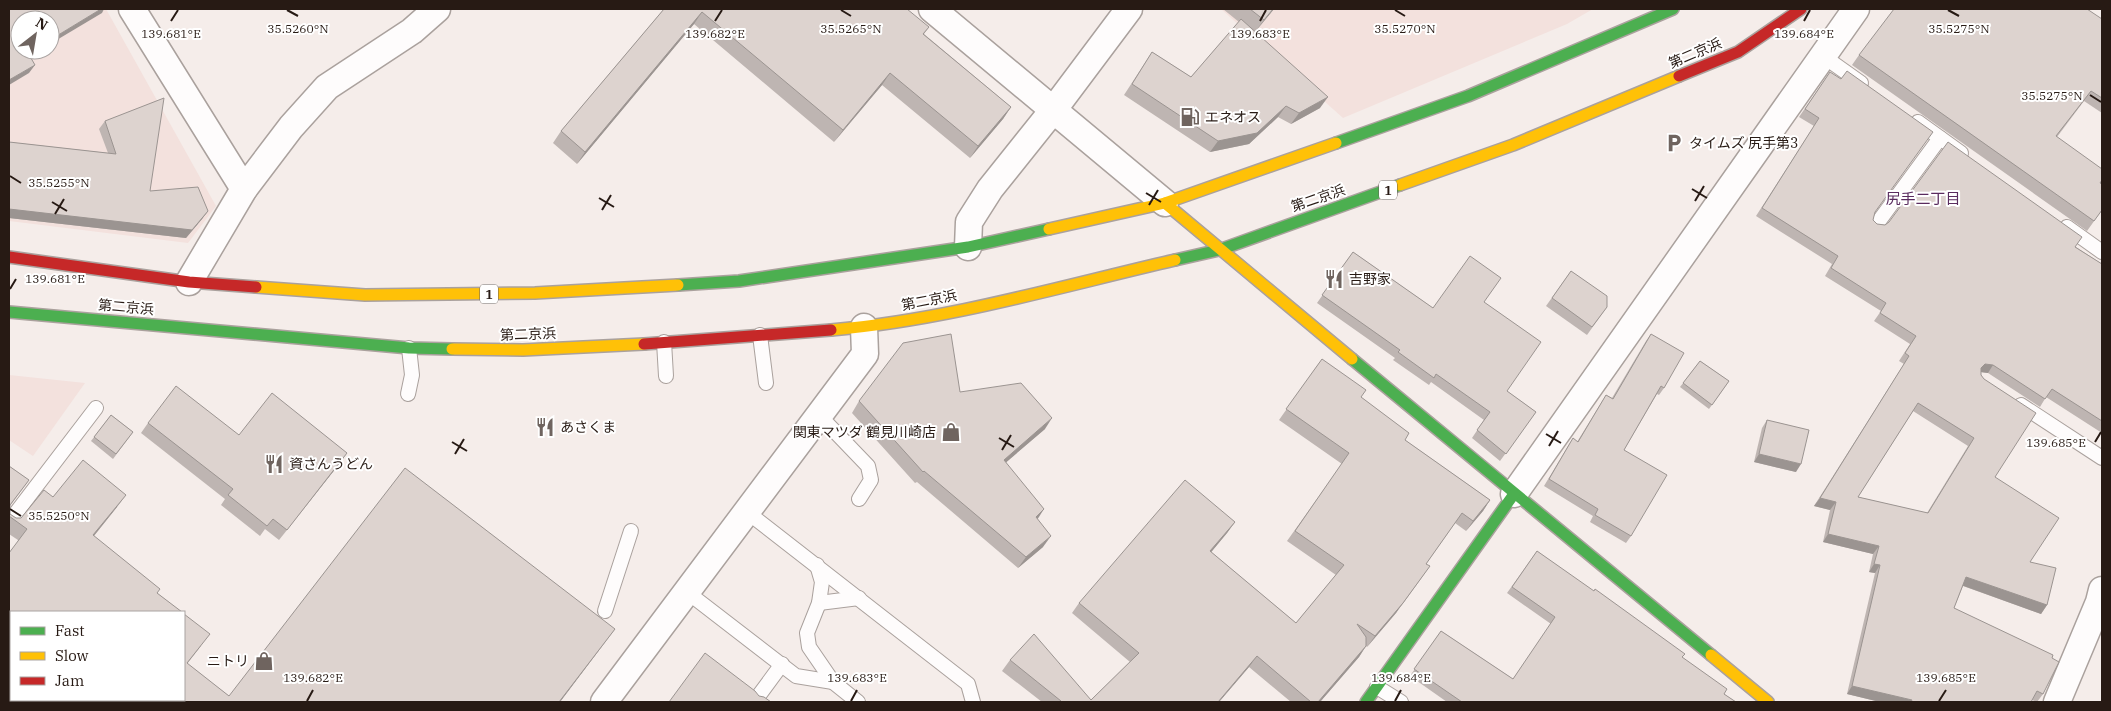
<svg xmlns="http://www.w3.org/2000/svg" width="2111" height="711" viewBox="0 0 2111 711" font-family="'IBM Plex Serif','Noto Sans JP',serif">
  <style>
    .industrial { fill: #f3e1dd; fill-rule: evenodd }
    .lines { fill: none; stroke-linecap: round; stroke-linejoin: round }
    .lane-casing { stroke: #aaa19d; stroke-width: 16 }
    .street-casing { stroke: #aaa19d; stroke-width: 29 }
    .fast-casing { stroke: #aaa19d; stroke-width: 14 }
    .slow-casing { stroke: #aaa19d; stroke-width: 14 }
    .jam-casing { stroke: #aaa19d; stroke-width: 14 }
    .lane { stroke: #fefcfc; stroke-width: 14 }
    .street { stroke: #fefcfc; stroke-width: 26 }
    .fast { stroke: #4caf50; stroke-width: 11 }
    .slow { stroke: #ffc107; stroke-width: 11 }
    .jam { stroke: #c62828; stroke-width: 11 }
    .wall { fill: #beb5b2; fill-rule: evenodd }
    .shaded-wall { fill: #9b9491 }
    .building { fill: #ddd3cf; stroke: #9b9491; fill-rule: evenodd }
    .ticks { fill: none; stroke: #271a14; stroke-width: 2 }
    .labels { text-anchor: middle; dominant-baseline: central; stroke-width: 4; stroke-linejoin: round; paint-order: stroke }
    .shield { fill: #fff; stroke: #685f5a; stroke-width: 1 }
    .shield-label { font-size: 12px; font-weight: bold; fill: #271a14 }
    .street-label { font-size: 14px; fill: #271a14; stroke: #fff }
    .poi-label { font-size: 14px; fill: #271a14; stroke: #fff; text-anchor: start }
    .neighbourhood-label { font-size: 15px; fill: #5a2c5f; stroke: #fff }
    .ticks-label { font-size: 12px; text-anchor: middle; fill: #271a14; stroke: #fff; stroke-width: 4; stroke-linejoin: round; paint-order: stroke }
  </style>
  <rect width="100%" height="100%" fill="#f5edea"/>
  <!-- industrial -->
  <g class="industrial">
    <path d="M9,9H106L216,206L188,243L9,221ZM20,20H50V50H20Z"/>
    <polygon points="1221,9 1593,9 1567,24 1343,118"/>
    <polygon points="9,375 85,383 33,456 9,440"/>
  </g>
  <g class="lines">
    <!-- lane casing -->
    <g class="lane-casing">
      <g id="lane">
        <polyline points="1823,56 1861,83"/>
        <polyline points="1918,122 1961,153"/>
        <polyline points="1876,225 1940,138"/>
        <polyline points="2067,227 2102,252"/>
        <polyline points="760,335 766,383"/>
        <polyline points="664,342 666,376"/>
        <polyline points="408,394 412,375 409,348"/>
        <polyline points="2021,405 2102,458"/>
        <polyline points="819,415 868,466 871,480 859,499"/>
        <polyline points="747,512 968,684 973,702"/>
        <polyline points="9,522 96,408"/>
        <polyline points="817,565 822,582 819,603 807,633 809,647 833,682 858,702"/>
        <polyline points="687,592 796,676 833,682"/>
        <polyline points="819,603 859,598"/>
        <polyline points="605,611 631,531"/>
        <polyline points="1377,687 1401,702"/>
        <polyline points="754,702 782,664"/>
      </g>
    </g>
    <!-- street casing -->
    <g class="street-casing">
      <g id="street">
        <polyline points="132,9 244,189"/>
        <polyline points="932,9 1165,203"/>
        <polyline points="968,247 969,222 990,189 1054,109 1129,9"/>
        <polyline points="189,282 244,189 291,127 327,87 412,31 437,9"/>
        <polyline points="1514,494 1856,9"/>
        <polyline points="604,702 865,354 864,327"/>
        <polyline points="2057,702 2099,602 2102,590"/>
      </g>
    </g>
    <!-- fast casing -->
    <g class="fast-casing">
      <g id="fast">
        <polyline points="1336,143 1468,96 1673,9"/>
        <polyline points="1175,260 1219,250 1400,185"/>
        <polyline points="678,285 739,281 968,247 1049,229"/>
        <polyline points="9,312 409,348 452,349"/>
        <polyline points="1352,359 1711,655"/>
        <polyline points="1366,702 1514,494"/>
      </g>
    </g>
    <!-- slow casing -->
    <g class="slow-casing">
      <g id="slow">
        <polyline points="1400,185 1513,145 1679,76"/>
        <polyline points="1165,203 1352,359"/>
        <polyline points="1049,229 1165,203 1336,143"/>
        <polyline points="256,287 365,295 535,293 678,285"/>
        <path d="M831,330C948,320 1062,286 1175,260"/>
        <polyline points="452,349 523,350 644,344"/>
        <polyline points="1711,655 1768,702"/>
      </g>
    </g>
    <!-- jam casing -->
    <g class="jam-casing">
      <g id="jam">
        <polyline points="1679,76 1738,52 1801,9"/>
        <polyline points="9,257 189,282 256,287"/>
        <polyline points="644,344 831,330"/>
      </g>
    </g>
    <!-- lane -->
    <use href="#lane" class="lane"/>
    <!-- street -->
    <use href="#street" class="street"/>
    <!-- fast -->
    <use href="#fast" class="fast"/>
    <!-- slow -->
    <use href="#slow" class="slow"/>
    <!-- jam -->
    <use href="#jam" class="jam"/>
  </g>
  <!-- wall -->
  <g class="wall">
    <polygon points="664,9 929,27 924,34 1011,107 1003,119 970,158 882,85 834,142 694,24 577,164 553,143 561,131"/>
    <polygon points="1223,9 1274,9 1255,32 1320,108 1291,124 1278,117 1249,144 1210,152 1124,95 1152,52 1191,77 1239,22"/>
    <polygon points="2102,19 2102,113 2084,101 2057,137 2100,183 2102,210 2087,231 1852,65 1859,55"/>
    <path d="M1830,72L1875,212L1873,220L1877,224L2076,247L2102,264V433L2046,397L2040,407L1988,373L1981,372V375L1995,477L2030,562L2047,605L2041,614L1963,586L1954,608L2052,658L2043,694L2037,702L2032,700L2031,702H1880L1847,694L1875,573L1869,572L1873,554L1823,542L1830,510L1814,506L1904,364L1899,361L1910,344L1874,321L1881,311L1825,276L1832,264L1756,216L1814,126L1799,117ZM1913,411L1968,446L1927,513L1858,497Z"/>
    <polygon points="105,121 150,191 208,211 202,219 186,238 9,218 9,142 108,153 99,129"/>
    <polygon points="1353,252 1433,308 1484,302 1507,391 1536,412 1500,461 1472,438 1484,420 1431,382 1429,385 1393,360 1395,358 1317,303"/>
    <polygon points="1571,271 1607,307 1587,335 1546,306"/>
    <polygon points="1651,334 1664,388 1659,395 1657,394 1624,450 1631,536 1626,543 1590,522 1593,516 1544,486 1568,446 1573,438 1577,442 1606,395 1612,398 1646,341"/>
    <polygon points="1322,359 1361,397 1405,440 1490,500 1483,511 1466,531 1455,523 1426,564 1396,613 1367,647 1366,646 1359,657 1320,702 1291,702 1249,667 1219,702 1042,702 1002,671 1010,660 1091,700 1130,662 1072,613 1079,603 1235,522 1227,533 1211,552 1296,623 1336,575 1287,541 1342,464 1279,420"/>
    <polygon points="1700,361 1729,381 1709,409 1680,387"/>
    <polygon points="960,392 1045,429 1006,462 1037,519 1043,547 1018,568 917,482 915,483 852,413 859,401"/>
    <polygon points="111,415 133,432 113,459 91,441"/>
    <polygon points="1767,420 1796,472 1754,462 1762,428"/>
    <polygon points="148,423 239,435 340,463 279,540 265,529 260,536 221,505 225,499 141,433"/>
    <polygon points="9,466 29,480 10,506 10,514 16,518 21,518 53,497 117,507 94,536 157,593 184,614 201,646 187,664 229,696 615,629 560,702 9,702 18,540 9,534"/>
    <polygon points="1537,551 1682,657 1724,694 1736,702 1447,702 1410,676 1441,631 1513,679 1551,624 1507,593"/>
  </g>
  <!-- shaded-wall -->
  <g class="shaded-wall">
    <polygon points="101,9 104,9 102,13 50,44 50,40"/>
    <polygon points="1273,9 1274,9 1254,33 1264,20"/>
    <polygon points="702,12 694,24 577,164 585,152"/>
    <polygon points="33,50 40,50 22,61 28,53"/>
    <polygon points="35,65 29,73 9,85 9,80"/>
    <polygon points="890,73 882,85 834,142 843,130"/>
    <polygon points="1328,97 1320,108 1291,124 1299,113"/>
    <polygon points="1286,106 1278,117 1249,144 1210,152 1218,141"/>
    <polygon points="1011,107 1003,119 970,158 978,146"/>
    <polygon points="9,209 208,211 202,219 186,238 9,218"/>
    <polygon points="1985,364 1993,365 1988,373 1980,372 1981,368"/>
    <polygon points="1052,418 1045,429 996,471 1004,460"/>
    <polygon points="347,453 340,463 279,540 287,530"/>
    <polygon points="1759,454 1801,464 1796,472 1754,462"/>
    <polygon points="126,495 117,507 84,548 93,535"/>
    <polygon points="1820,498 1836,502 1830,510 1814,506"/>
    <polygon points="1490,500 1483,511 1466,531 1473,521"/>
    <polygon points="1044,509 1037,520 1036,517"/>
    <polygon points="1235,522 1227,533 1203,562 1210,551"/>
    <polygon points="1828,534 1879,546 1873,554 1823,542"/>
    <polygon points="1051,536 1043,547 1018,568 1026,557"/>
    <polygon points="1874,564 1880,565 1875,573 1869,572"/>
    <polygon points="1430,566 1396,613 1367,647 1375,636"/>
    <polygon points="1966,577 2047,605 2041,614 1961,585"/>
    <polygon points="615,629 560,702 559,702"/>
    <polygon points="1366,646 1359,657 1320,702 1318,702"/>
    <polygon points="1257,656 1249,667 1219,702 1218,702"/>
    <polygon points="1852,686 1912,700 1910,702 1880,702 1847,694"/>
  </g>
  <!-- building -->
  <g class="building">
    <polygon points="9,9 101,9 50,40 50,20 20,20 20,50 33,50 28,53 35,65 9,80"/>
    <polygon points="664,9 907,9 929,27 923,34 1011,107 978,146 890,73 843,130 702,12 585,152 561,131"/>
    <polygon points="1250,9 1273,9 1264,20"/>
    <polygon points="1894,9 2087,9 2102,19 2102,98 2091,91 2056,136 2102,169 2102,180 2100,183 2102,184 2102,210 2094,221 1859,55"/>
    <polygon points="1241,19 1328,97 1299,113 1286,106 1257,133 1218,141 1132,84 1152,52 1191,77"/>
    <path d="M1847,71L1933,132L1875,212L1873,220L1877,224L1885,225L1889,222L1948,142L2082,237L2075,247L2102,264V421L2052,389L2045,399L1993,365L1985,364L1981,368V375L1984,379L2036,413L1995,477L2059,518L2030,562L2056,568L2047,605L1966,577L1954,608L2053,655L2052,658L2059,662L2043,694L2037,691L2031,702H1911L1912,700L1852,686L1880,565L1874,564L1879,546L1828,534L1836,502L1820,498L1909,356L1905,353L1916,336L1880,313L1886,303L1831,268L1838,256L1762,208L1819,118L1805,109L1830,72L1841,79ZM1918,403L1974,438L1928,513L1858,497Z"/>
    <polygon points="164,98 150,191 198,187 208,211 192,230 9,209 9,142 116,154 105,121"/>
    <polygon points="1353,252 1433,308 1470,256 1501,278 1484,302 1541,342 1507,391 1536,412 1506,454 1477,430 1490,412 1436,374 1434,378 1398,352 1400,350 1322,295"/>
    <polygon points="1571,271 1607,296 1607,307 1592,327 1552,298"/>
    <polygon points="951,334 960,392 1021,383 1052,418 1004,460 1044,509 1036,517 1051,536 1026,557 924,471 923,472 859,401 903,343"/>
    <polygon points="1651,334 1684,353 1664,388 1661,386 1624,450 1667,475 1631,536 1595,515 1598,509 1549,479 1573,438 1578,442 1606,395 1613,399"/>
    <polygon points="1322,359 1366,390 1361,397 1409,433 1405,440 1490,500 1473,521 1462,513 1426,564 1430,566 1403,603 1375,636 1357,624 1366,637 1366,646 1318,702 1311,702 1257,656 1218,702 1059,702 1061,701 1010,660 1034,634 1091,700 1139,653 1079,603 1185,480 1235,522 1210,551 1296,623 1344,565 1295,531 1349,453 1286,409"/>
    <polygon points="1700,361 1729,381 1712,405 1683,383"/>
    <polygon points="176,386 239,435 272,393 347,453 287,530 273,519 267,526 228,495 233,489 148,423"/>
    <polygon points="111,415 133,432 116,454 94,437"/>
    <polygon points="1767,420 1809,430 1801,464 1759,454"/>
    <polygon points="83,460 126,495 93,535 160,589 157,593 182,612 11,612 11,700 184,700 184,614 210,634 187,663 229,696 405,468 615,629 559,702 9,702 9,553 27,529 9,516 9,466 29,480 10,505 10,514 16,518 21,518 44,490 53,497"/>
    <polygon points="1537,551 1594,591 1595,589 1685,654 1682,657 1727,689 1724,694 1736,702 1462,702 1414,669 1441,631 1513,679 1555,617 1512,587"/>
    <polygon points="705,653 755,691 759,696 764,697 771,702 669,702"/>
  </g>
  <!-- ticks -->
  <path class="ticks" d="M287,10L298,16M841,10L851,16M1395,10L1405,16M1948,10L1959,16M171,21L178,10M715,21L722,10M1260,21L1266,10M1804,21L1810,10M2090,95L2101,102M10,176L21,183M1692,189L1707,198M1146,193L1161,202M599,198L614,207M1695,201L1704,186M52,202L67,211M1149,205L1158,190M602,210L611,195M55,214L64,199M10,289L16,279M1546,434L1561,443M999,438L1014,447M452,442L467,451M2095,442L2101,432M1549,446L1558,431M1002,450L1011,435M455,454L464,439M10,509L21,516M307,701L313,690M851,701L857,690M1395,701L1401,690M1939,701L1946,690"/>
  <!-- icons -->
  <defs>
    <g id="fuel-bare" transform="scale(1.5)"><path d="M-5.5-6h7V0h2V4h1.3V-2.5L3-4.5l.8-.8L6-3V5H2.5V1h-1V6h-7ZM-4.2-4.7v3.2H.2V-4.7Z" fill="#6f645f" stroke="#fff" stroke-width="2.5" paint-order="stroke"/></g>
    <g id="parking-bare" transform="scale(1.5)"><path d="M-3.5-5.5H1a3.5 3.5 0 0 1 0 7H-1V5.5H-3.5ZM-1-3.4V-.6H.8a1.4 1.4 0 0 0 0-2.8Z" fill="#6f645f" stroke="#fff" stroke-width="2.5" paint-order="stroke"/></g>
    <g id="restaurant-bare" transform="scale(1.5)"><path d="M-5-6h1v4h1v-4h1v4h1v-4h1v5L-1.5 .5V6h-2V.5L-5-1ZM5-6V6H3V1.5H1.5Q1.5-4 5-6Z" fill="#6f645f" stroke="#fff" stroke-width="2.5" paint-order="stroke"/></g>
    <g id="shop-bare" transform="scale(1.5)"><path d="M-5-2.5h2.3a2.7 3.5 0 0 1 5.4 0H5L5.5 6h-11ZM-1.5-2.5h3a1.5 2.3 0 0 0-3 0Z" fill="#6f645f" stroke="#fff" stroke-width="2.5" paint-order="stroke"/></g>
  </defs>
  <g fill-rule="evenodd">
    <use href="#fuel-bare" x="1190" y="117"/>
    <use href="#parking-bare" x="1674" y="143"/>
    <use href="#restaurant-bare" x="1334" y="279"/>
    <use href="#restaurant-bare" x="545" y="427"/>
    <use href="#shop-bare" x="951" y="432"/>
    <use href="#restaurant-bare" x="274" y="464"/>
    <use href="#shop-bare" x="264" y="661"/>
  </g>
  <g class="labels">
    <!-- shield labels -->
    <g class="shield">
      <rect x="1379" y="180.5" width="18" height="19" rx="4"/>
      <rect x="480" y="284.5" width="18" height="19" rx="4"/>
    </g>
    <g class="shield-label">
      <text x="1388" y="190">1</text>
      <text x="489" y="294">1</text>
    </g>
    <!-- street labels -->
    <g class="street-label">
      <text transform="translate(1695 53) rotate(-23)">第二京浜</text>
      <text transform="translate(1318 198) rotate(-19)">第二京浜</text>
      <text transform="translate(929 300) rotate(-11)">第二京浜</text>
      <text transform="translate(126 307) rotate(5)">第二京浜</text>
      <text transform="translate(528 334) rotate(-2)">第二京浜</text>
    </g>
    <!-- poi labels -->
    <g class="poi-label">
      <text x="1205" y="117">エネオス</text>
      <text x="1689" y="143">タイムズ 尻手第3</text>
      <text x="1349" y="279">吉野家</text>
      <text x="560" y="427">あさくま</text>
      <text x="936" y="432" text-anchor="end">関東マツダ 鶴見川崎店</text>
      <text x="289" y="464">資さんうどん</text>
      <text x="249" y="661" text-anchor="end">ニトリ</text>
    </g>
    <!-- neighbourhood labels -->
    <g class="neighbourhood-label">
      <text x="1923" y="198">尻手二丁目</text>
    </g>
  </g>
  <g class="ticks-label">
    <text x="298" y="33">35.5260°N</text>
    <text x="851" y="33">35.5265°N</text>
    <text x="1405" y="33">35.5270°N</text>
    <text x="1959" y="33">35.5275°N</text>
    <text x="171" y="38">139.681°E</text>
    <text x="1260" y="38">139.683°E</text>
    <text x="715" y="38">139.682°E</text>
    <text x="1804" y="38">139.684°E</text>
    <text x="2052" y="100">35.5275°N</text>
    <text x="59" y="187">35.5255°N</text>
    <text x="55" y="283">139.681°E</text>
    <text x="2056" y="447">139.685°E</text>
    <text x="59" y="520">35.5250°N</text>
    <text x="313" y="682">139.682°E</text>
    <text x="857" y="682">139.683°E</text>
    <text x="1401" y="682">139.684°E</text>
    <text x="1946" y="682">139.685°E</text>
  </g>
  <!-- border -->
  <rect width="2111" height="711" fill="none" stroke="#271a14" stroke-width="20"/>
  <!-- legend -->
  <rect x="10" y="611" width="175" height="90" fill="#ffffff" stroke="#a9a3a1"/>
  <rect x="20" y="627" width="25" height="8" fill="#4caf50" stroke="#a9a3a1"/>
  <text x="55" y="636" font-size="15" fill="#271a14">Fast</text>
  <rect x="20" y="652" width="25" height="8" fill="#ffc107" stroke="#a9a3a1"/>
  <text x="55" y="661" font-size="15" fill="#271a14">Slow</text>
  <rect x="20" y="677" width="25" height="8" fill="#c62828" stroke="#a9a3a1"/>
  <text x="55" y="686" font-size="15" fill="#271a14">Jam</text>
  <!-- north arrow -->
  <g transform="translate(35 35) rotate(31)"><circle r="24" fill="#ffffff" stroke="#a9a3a1"/>
  <path d="M0-4L9 19L0 12L-9 19Z" fill="#6f645f"/>
  <text y="-8" font-size="14" font-weight="bold" text-anchor="middle" fill="#271a14">N</text>
  </g>
</svg>
